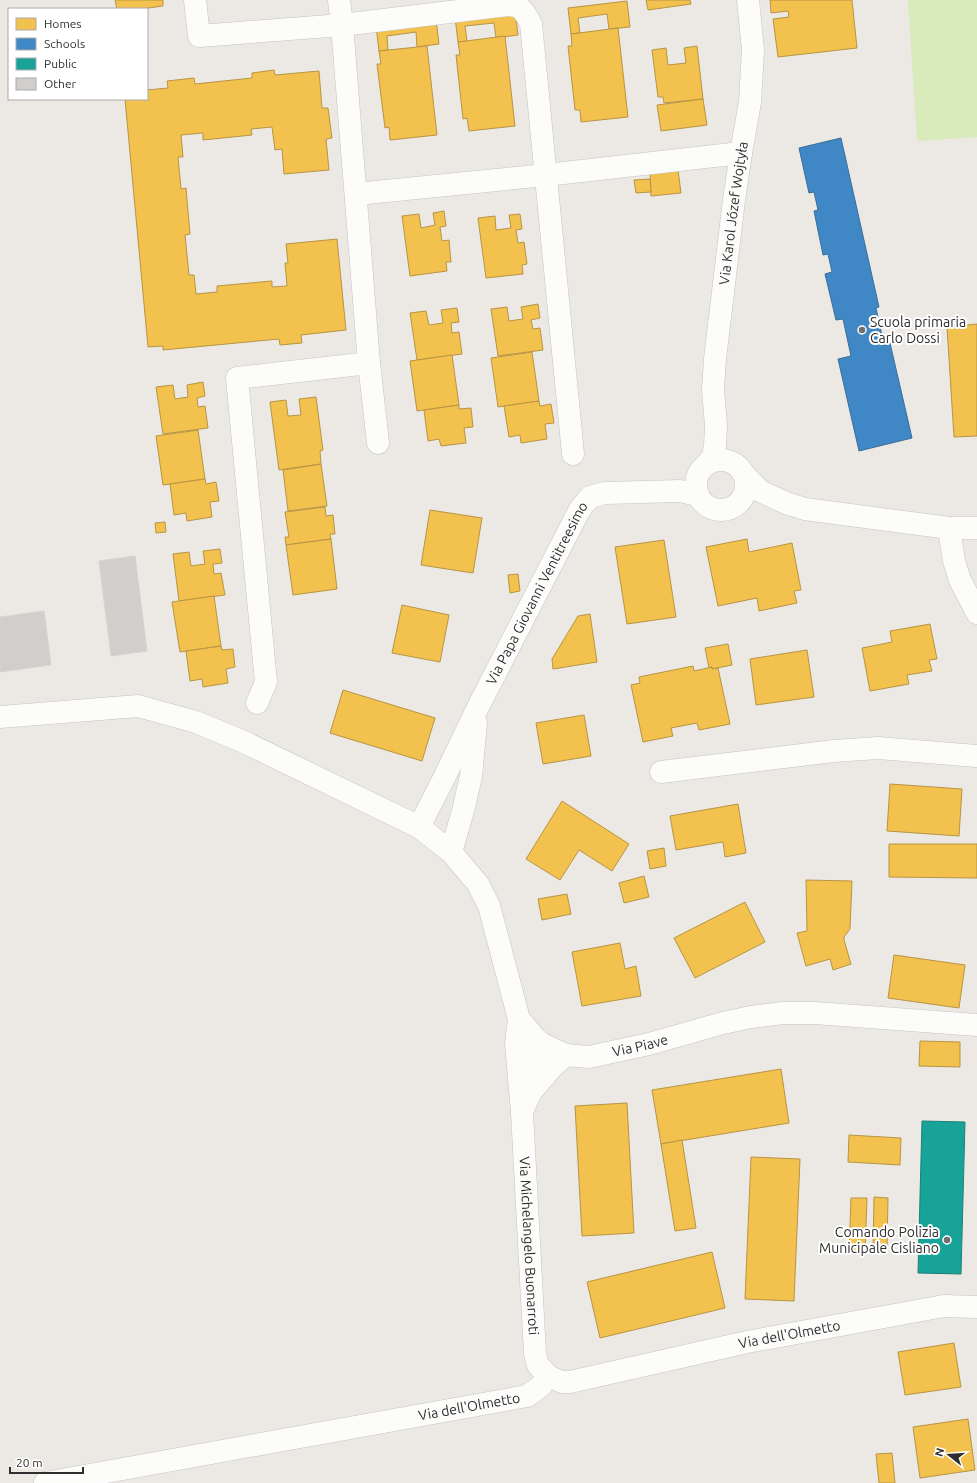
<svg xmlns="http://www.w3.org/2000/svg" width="977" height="1483" viewBox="0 0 977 1483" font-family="Ubuntu,sans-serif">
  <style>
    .pitch { fill: #d9eabb }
    .homes { fill: #f2c14e; stroke: #b79544 }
    .schools { fill: #3f88c5; stroke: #3a6d98 }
    .public { fill: #17a398; stroke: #1e8078 }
    .building { fill: #d1cecb; stroke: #d7d4d0 }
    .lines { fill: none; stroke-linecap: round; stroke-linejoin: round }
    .minor-casing { stroke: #c5c4c5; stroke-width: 23 }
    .minor { stroke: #fcfcfb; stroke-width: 22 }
    .poi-dot { fill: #706f6e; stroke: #fff; stroke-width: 1.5 }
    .labels { text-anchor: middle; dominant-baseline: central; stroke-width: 4; stroke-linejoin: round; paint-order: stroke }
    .street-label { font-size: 14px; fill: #2e2e2e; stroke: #fff }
    .poi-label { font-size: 14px; fill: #2e2e2e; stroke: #fff; text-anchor: start }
  </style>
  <rect width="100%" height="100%" fill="#ece8e4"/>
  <!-- pitch -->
  <polygon class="pitch" points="908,0 977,0 977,137 917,141"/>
  <!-- homes -->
  <g class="homes">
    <polygon points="115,0 163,0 163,6 141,9 117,9"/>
    <polygon points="646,0 690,0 691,4 648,10"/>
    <polygon points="770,0 852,0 857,48 778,57 773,19 789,17 788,11 771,13"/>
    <polygon points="627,1 630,27 609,29 607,14 578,18 580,33 571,34 568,8"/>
    <polygon points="515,10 518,35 496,38 494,23 465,26 467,41 458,42 455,17"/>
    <polygon points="436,19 439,44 417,47 416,32 387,36 388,50 379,51 376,26"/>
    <polygon points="618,28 628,117 581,122 580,110 575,110 568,46 572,46 571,34"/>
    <polygon points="505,36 515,126 469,131 467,118 463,119 456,55 460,55 458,42"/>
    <polygon points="427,46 437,135 390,140 389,127 385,128 377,64 381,64 379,51"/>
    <polygon points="697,46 703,99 664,103 663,97 658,97 652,50 666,48 668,65 686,63 684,48"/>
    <polygon points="274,70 275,75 319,71 322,108 328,108 332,138 326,139 329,170 284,174 282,149 275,150 272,127 251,129 252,135 203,140 203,133 181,135 183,157 178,157 181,189 186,188 190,234 185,235 189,275 194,275 196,294 217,292 217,286 272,281 272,287 287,286 285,263 288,263 286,244 337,239 346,330 301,335 302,343 280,345 279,339 163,350 163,346 148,347 125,99 147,99 147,90 168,88 167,81 194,78 195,84 252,78 252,73"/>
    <polygon points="703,99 707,125 661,131 657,105"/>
    <polygon points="678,170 681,193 651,196 650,172"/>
    <polygon points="650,179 651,192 636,193 634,180"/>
    <polygon points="444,211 446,226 440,227 442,241 449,240 451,262 446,262 447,271 410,276 402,216 419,214 421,228 435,225 433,213"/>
    <polygon points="520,214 522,229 516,230 518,243 524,242 527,264 522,265 523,274 486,278 478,218 495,216 496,230 511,228 509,215"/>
    <polygon points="538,304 540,318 531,320 533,329 540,328 543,350 498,356 491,309 507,307 509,321 523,319 521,307"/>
    <polygon points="457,308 459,322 451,323 452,333 459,332 462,354 417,360 410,313 426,311 429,325 443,323 441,310"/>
    <polygon points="977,324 977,436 954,437 947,327"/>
    <polygon points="532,352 539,401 498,407 491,358"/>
    <polygon points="452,355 459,405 417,411 410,361"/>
    <polygon points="203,382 205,396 197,398 198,407 205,406 208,428 163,434 156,387 173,385 175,399 188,397 187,385"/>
    <polygon points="316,397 323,450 320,451 321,464 279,470 270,402 286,400 288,416 301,415 299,399"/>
    <polygon points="539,401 540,406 551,404 554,423 545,424 547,439 521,443 520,435 509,437 504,406"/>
    <polygon points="459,405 459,409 471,408 473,427 464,428 466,443 441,446 439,439 428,441 424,410"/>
    <polygon points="198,430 205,479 163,485 156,436"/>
    <polygon points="321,464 327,506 288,511 283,470"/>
    <polygon points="205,479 206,484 216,482 219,501 210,502 212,517 187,521 186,513 174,515 170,484"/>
    <polygon points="325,507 326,516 333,515 335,534 330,534 331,539 286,545 285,537 289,537 285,512"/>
    <polygon points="430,510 482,518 473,573 421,565"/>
    <polygon points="165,522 166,532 156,533 155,523"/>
    <polygon points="331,539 337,589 293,595 286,545"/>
    <polygon points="747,539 749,552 792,543 801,590 794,591 797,603 759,611 757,598 718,606 706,547"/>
    <polygon points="664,540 676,617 627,624 615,547"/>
    <polygon points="220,549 222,563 213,564 214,574 221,573 225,595 179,601 173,554 189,552 191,566 205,564 203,551"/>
    <polygon points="518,574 520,591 510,593 508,575"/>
    <polygon points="214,596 221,646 180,652 172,602"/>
    <polygon points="402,605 449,615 440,662 392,653"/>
    <polygon points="590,614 597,662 553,669 552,659 578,616"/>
    <polygon points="930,624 937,659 929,660 932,671 907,675 909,684 870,691 862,648 892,642 890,631"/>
    <polygon points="728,644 732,665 712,669 712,667 709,668 705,648"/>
    <polygon points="221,646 222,650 233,649 235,667 226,669 228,683 203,687 202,679 190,681 186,651"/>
    <polygon points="807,650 814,697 756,705 750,659"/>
    <polygon points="693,666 694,671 712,667 712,669 718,668 730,724 699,730 697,723 671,728 673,736 643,742 631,685 640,683 639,677"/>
    <polygon points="343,690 435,718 422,761 330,733"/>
    <polygon points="584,715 591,756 543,764 536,723"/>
    <polygon points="890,784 962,789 959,836 887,831"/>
    <polygon points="562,801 629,844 612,871 579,850 560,880 526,859"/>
    <polygon points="738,804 746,853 725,857 723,842 676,850 670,816"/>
    <polygon points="889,844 977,844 977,878 889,877"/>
    <polygon points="664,848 666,866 650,869 647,851"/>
    <polygon points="644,876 649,897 624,903 619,883"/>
    <polygon points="806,880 852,881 850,929 844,937 844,940 851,964 833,970 830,959 806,966 797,933 807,931"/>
    <polygon points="567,894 571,914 542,920 538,899"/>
    <polygon points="745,902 765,942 695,978 674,938"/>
    <polygon points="620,943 625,969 636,966 641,996 582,1006 572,952"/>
    <polygon points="894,955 965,965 959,1008 888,998"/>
    <polygon points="920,1041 960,1042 960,1067 919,1066"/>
    <polygon points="781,1069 789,1123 661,1144 652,1090"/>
    <polygon points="627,1103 634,1233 582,1236 575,1106"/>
    <polygon points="849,1135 901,1138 900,1165 848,1162"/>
    <polygon points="682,1140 696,1228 675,1231 661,1144"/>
    <polygon points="751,1157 800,1159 794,1301 745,1299"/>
    <polygon points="874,1197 888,1198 887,1250 873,1250"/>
    <polygon points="851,1198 867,1198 865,1253 849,1253"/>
    <polygon points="712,1252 725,1308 600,1338 587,1282"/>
    <polygon points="954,1343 961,1387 905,1395 898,1352"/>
    <polygon points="968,1419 975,1470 920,1478 913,1427"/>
    <polygon points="892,1453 895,1483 879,1483 876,1454"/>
  </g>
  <!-- schools -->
  <polygon class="schools" points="841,138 879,307 876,308 884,345 890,343 912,438 859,451 838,359 851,356 843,319 836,320 825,274 832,272 828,254 823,255 814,211 818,210 814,192 809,193 799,148"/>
  <!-- public -->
  <polygon class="public" points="922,1121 965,1122 961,1274 918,1273"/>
  <!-- building -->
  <g class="building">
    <polygon points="135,556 147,651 111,656 99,561"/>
    <polygon points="44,611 51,665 0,672 0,617"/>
  </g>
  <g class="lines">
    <!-- minor casing -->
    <g class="minor-casing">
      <g id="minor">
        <polyline points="195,0 199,36 342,25 369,363 237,378 266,682 257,703"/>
        <path d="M339,0L342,25L507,5C523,6 524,11 531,24L573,454"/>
        <polyline points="356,194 546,175 741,153"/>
        <polyline points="369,363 378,443"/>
        <circle cx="721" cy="485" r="25"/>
        <path id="s1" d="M706,465L713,457L715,446L716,426L713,389L715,359L734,200L741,153L750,102L753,50L748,0"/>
        <polyline points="743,473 760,491 786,503 805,509 949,528 977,528"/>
        <polyline points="949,528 954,561 960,580 977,613"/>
        <path id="s2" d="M0,717L138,706L196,722L244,742L419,827L451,852L478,884L489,906L519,1019L536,1039L542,1044L566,1055L589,1057L649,1044L723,1023L751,1017L783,1013H815L977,1025"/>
        <polyline points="661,772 834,751 878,748 977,756"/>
        <path id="s3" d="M419,827L445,776L478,707L580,509L590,497L605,493L680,491L698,495"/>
        <polyline points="451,852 463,811 471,776 476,723"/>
        <polyline points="519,1019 516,1044 522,1112 530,1093 533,1077 536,1039"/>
        <polyline points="530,1093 553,1066 566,1055"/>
        <path id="s4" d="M522,1112L535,1354L538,1365L548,1376"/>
        <path id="s5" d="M45,1483L527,1396L541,1386L548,1376L562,1382H570L747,1342L944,1306L977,1307"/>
      </g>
    </g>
    <!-- minor -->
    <use href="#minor" class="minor"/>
  </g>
  <!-- markers -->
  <g class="poi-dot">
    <circle cx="862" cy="330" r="4"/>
    <circle cx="947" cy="1240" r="4"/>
  </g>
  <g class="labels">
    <!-- street labels -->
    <g class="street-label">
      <text stroke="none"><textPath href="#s1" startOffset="256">Via Karol Józef Wojtyła</textPath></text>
      <text stroke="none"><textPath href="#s3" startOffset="262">Via Papa Giovanni Ventitreesimo</textPath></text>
      <text stroke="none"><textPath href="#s2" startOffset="805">Via Piave</textPath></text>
      <text stroke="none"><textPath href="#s4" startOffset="134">Via Michelangelo Buonarroti</textPath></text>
      <text stroke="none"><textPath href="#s5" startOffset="767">Via dell'Olmetto</textPath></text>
      <text stroke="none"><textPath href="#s5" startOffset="431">Via dell'Olmetto</textPath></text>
    </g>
    <!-- poi labels -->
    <g class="poi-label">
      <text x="870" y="322">Scuola primaria<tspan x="870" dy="16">Carlo Dossi</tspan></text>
      <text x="939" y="1232" text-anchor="end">Comando Polizia<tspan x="939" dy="16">Municipale Cisliano</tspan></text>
    </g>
  </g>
  <!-- legend -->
  <rect x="8" y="8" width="140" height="92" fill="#ffffff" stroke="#ababab"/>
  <rect x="16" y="18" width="20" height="12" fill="#f2c14e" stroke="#ababab"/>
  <text x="44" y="28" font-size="12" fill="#2e2e2e">Homes</text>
  <rect x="16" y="38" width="20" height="12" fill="#3f88c5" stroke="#ababab"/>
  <text x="44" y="48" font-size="12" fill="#2e2e2e">Schools</text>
  <rect x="16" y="58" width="20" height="12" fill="#17a398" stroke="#ababab"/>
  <text x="44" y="68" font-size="12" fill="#2e2e2e">Public</text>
  <rect x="16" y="78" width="20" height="12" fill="#d1cecb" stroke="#ababab"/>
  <text x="44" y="88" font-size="12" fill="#2e2e2e">Other</text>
  <!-- north arrow -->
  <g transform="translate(949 1455) rotate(287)" stroke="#ffffff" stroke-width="3" paint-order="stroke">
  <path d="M0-3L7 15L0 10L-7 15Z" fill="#2e2e2e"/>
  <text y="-6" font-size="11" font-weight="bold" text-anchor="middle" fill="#2e2e2e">N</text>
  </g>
  <!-- scale -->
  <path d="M10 1467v6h73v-6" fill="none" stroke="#2e2e2e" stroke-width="2"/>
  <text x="16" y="1467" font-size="12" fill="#2e2e2e" stroke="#ffffff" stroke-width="3" paint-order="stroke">20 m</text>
</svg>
